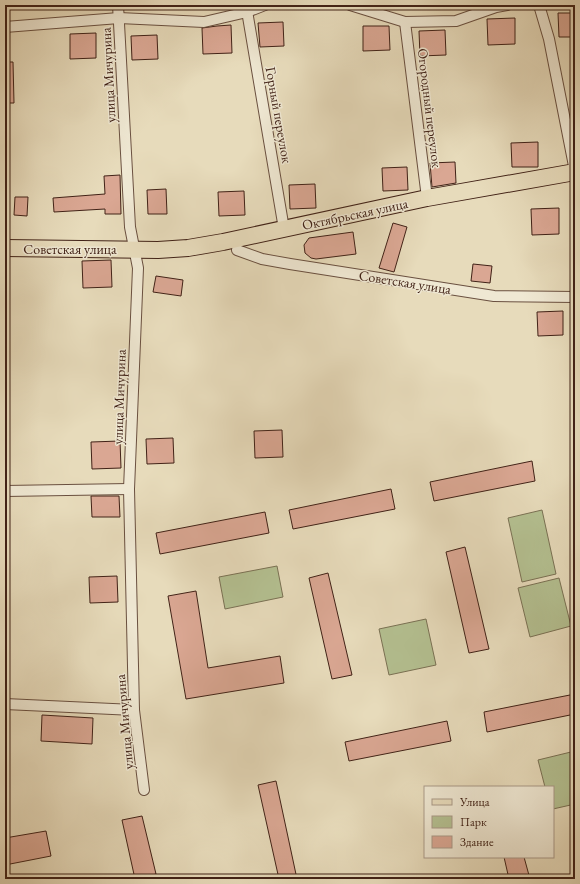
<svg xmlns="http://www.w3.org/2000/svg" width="580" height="884" viewBox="0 0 580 884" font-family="'EB Garamond',serif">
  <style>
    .green { fill: #b4c091; stroke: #7a7154 }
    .building { fill: #daa793; stroke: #412217 }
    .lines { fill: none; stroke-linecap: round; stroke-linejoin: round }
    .street-casing { stroke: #6a5040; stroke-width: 12 }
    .primary-casing { stroke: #412217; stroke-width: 18 }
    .street { stroke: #efe8d3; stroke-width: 10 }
    .primary { stroke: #e7dbbb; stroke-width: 16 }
    .labels { text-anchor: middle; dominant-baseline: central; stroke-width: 3; stroke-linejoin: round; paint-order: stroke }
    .street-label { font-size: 14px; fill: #412217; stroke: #efe8d3 }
  </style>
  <rect width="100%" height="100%" fill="#e7dbbb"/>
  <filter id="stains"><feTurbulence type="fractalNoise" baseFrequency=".005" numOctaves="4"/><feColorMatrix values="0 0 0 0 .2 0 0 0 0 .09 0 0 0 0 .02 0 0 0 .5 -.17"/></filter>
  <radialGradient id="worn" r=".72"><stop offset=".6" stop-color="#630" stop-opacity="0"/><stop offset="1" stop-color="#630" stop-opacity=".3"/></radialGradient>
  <!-- green -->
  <g class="green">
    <polygon points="542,510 556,574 522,582 508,518"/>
    <polygon points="277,566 283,597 225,609 219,577"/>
    <polygon points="559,578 571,626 530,637 518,588"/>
    <polygon points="426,619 436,665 389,675 379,629"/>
    <polygon points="575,751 575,804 553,809 553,787 545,787 538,760"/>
  </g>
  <!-- building -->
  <g class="building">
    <polygon points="558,13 575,13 575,37 559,37"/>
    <polygon points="515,18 515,44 488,45 487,19"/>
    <polygon points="283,22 284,46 260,47 258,23"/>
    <polygon points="231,25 232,53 203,54 202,28 217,26"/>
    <polygon points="363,26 389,26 390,50 363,51"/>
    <polygon points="445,30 446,55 420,56 419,31"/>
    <polygon points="96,33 96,58 70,59 70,34"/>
    <polygon points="157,35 158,59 132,60 131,36"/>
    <polygon points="5,62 13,62 14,103 5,103"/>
    <polygon points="538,142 538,167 512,167 511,143"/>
    <polygon points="455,162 456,183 432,187 430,163"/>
    <polygon points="407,167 408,190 383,191 382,168"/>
    <polygon points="120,175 121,214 105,214 105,209 54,212 53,198 105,194 104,176"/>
    <polygon points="315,184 316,208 290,209 289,185"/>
    <polygon points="166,189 167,214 148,214 147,190"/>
    <polygon points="244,191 245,215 219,216 218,192"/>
    <polygon points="15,197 28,197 27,216 14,215"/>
    <polygon points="559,208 559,234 532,235 531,209"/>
    <polygon points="393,223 407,227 394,272 379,268"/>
    <polygon points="353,232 356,254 316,259 311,258 305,253 304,245 309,238"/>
    <polygon points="111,260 112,287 83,288 82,261"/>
    <polygon points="473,264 492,266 490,283 471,281"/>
    <polygon points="156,276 183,280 181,296 153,292"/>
    <polygon points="563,311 563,335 538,336 537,312"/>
    <polygon points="282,430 283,457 255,458 254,431"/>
    <polygon points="173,438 174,463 147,464 146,439"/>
    <polygon points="120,441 121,468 92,469 91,442"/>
    <polygon points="532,461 535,481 434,501 430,482"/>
    <polygon points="391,489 395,509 293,529 289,510"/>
    <polygon points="91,496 119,496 120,517 92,517"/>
    <polygon points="265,512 269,533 160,554 156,533"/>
    <polygon points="465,547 489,649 469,653 446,552"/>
    <polygon points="328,573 352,675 332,679 309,578"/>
    <polygon points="117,576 118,602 90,603 89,577"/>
    <polygon points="196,591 208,668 280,656 284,683 186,699 168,596"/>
    <polygon points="575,694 575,714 487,732 484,712"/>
    <polygon points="42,715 93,718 92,744 41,741"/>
    <polygon points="447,721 451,741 349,761 345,742"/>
    <polygon points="276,781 297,879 279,879 258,785"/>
    <polygon points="142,816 156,874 135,879 122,820"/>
    <polygon points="46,831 51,856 5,865 5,838"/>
    <polygon points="504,857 524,857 530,879 509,879"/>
  </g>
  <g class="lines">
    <!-- street casing -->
    <g class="street-casing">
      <g id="street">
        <polyline points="118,5 130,227 138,268 129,489 134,710 144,790"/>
        <polyline points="246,5 284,229"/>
        <polyline points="350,5 405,22 456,21 496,7 507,5"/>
        <polyline points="539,5 549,39 575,171"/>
        <polyline points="405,22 427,198"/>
        <polyline points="5,27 119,18 204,22 247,12 265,5"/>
        <polyline points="237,250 262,259 290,264 494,296 575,297"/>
        <polyline points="5,491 129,489"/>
        <polyline points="5,704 134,710"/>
      </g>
    </g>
    <!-- primary casing -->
    <g class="primary-casing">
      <polyline id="primary" points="5,248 158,250 188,248 223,242 427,198 575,172"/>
    </g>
    <!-- street -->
    <use href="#street" class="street"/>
    <!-- primary -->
    <use href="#primary" class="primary"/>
  </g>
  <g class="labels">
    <!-- street labels -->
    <g class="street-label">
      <text transform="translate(108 75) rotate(-93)">улица Мичурина</text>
      <text transform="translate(430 108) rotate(83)">Огородный переулок</text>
      <text transform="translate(279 115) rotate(80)">Горный переулок</text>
      <text transform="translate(355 214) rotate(-12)">Октябрьская улица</text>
      <text x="70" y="249">Советская улица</text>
      <text transform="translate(405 282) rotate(9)">Советская улица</text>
      <text transform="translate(119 397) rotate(-88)">улица Мичурина</text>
      <text transform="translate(124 722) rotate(-95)">улица Мичурина</text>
    </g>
  </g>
  <!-- margin -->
  <rect width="580" height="884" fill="none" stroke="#e7dbbb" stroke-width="20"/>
  <rect x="6" y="6" width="568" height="872" fill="none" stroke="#412217" stroke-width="2"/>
  <rect x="10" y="10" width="560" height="864" fill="none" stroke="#412217"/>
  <!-- legend -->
  <rect x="424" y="786" width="130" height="72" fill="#efe8d3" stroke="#a99988"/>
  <rect x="432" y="799" width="20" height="6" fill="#e7dbbb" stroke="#a99988"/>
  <text x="460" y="806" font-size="12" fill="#412217">Улица</text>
  <rect x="432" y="816" width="20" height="12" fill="#b4c091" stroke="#a99988"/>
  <text x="460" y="826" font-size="12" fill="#412217">Парк</text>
  <rect x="432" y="836" width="20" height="12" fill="#daa793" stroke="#a99988"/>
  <text x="460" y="846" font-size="12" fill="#412217">Здание</text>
  <rect width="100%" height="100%" filter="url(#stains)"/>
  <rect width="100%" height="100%" fill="url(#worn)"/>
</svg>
